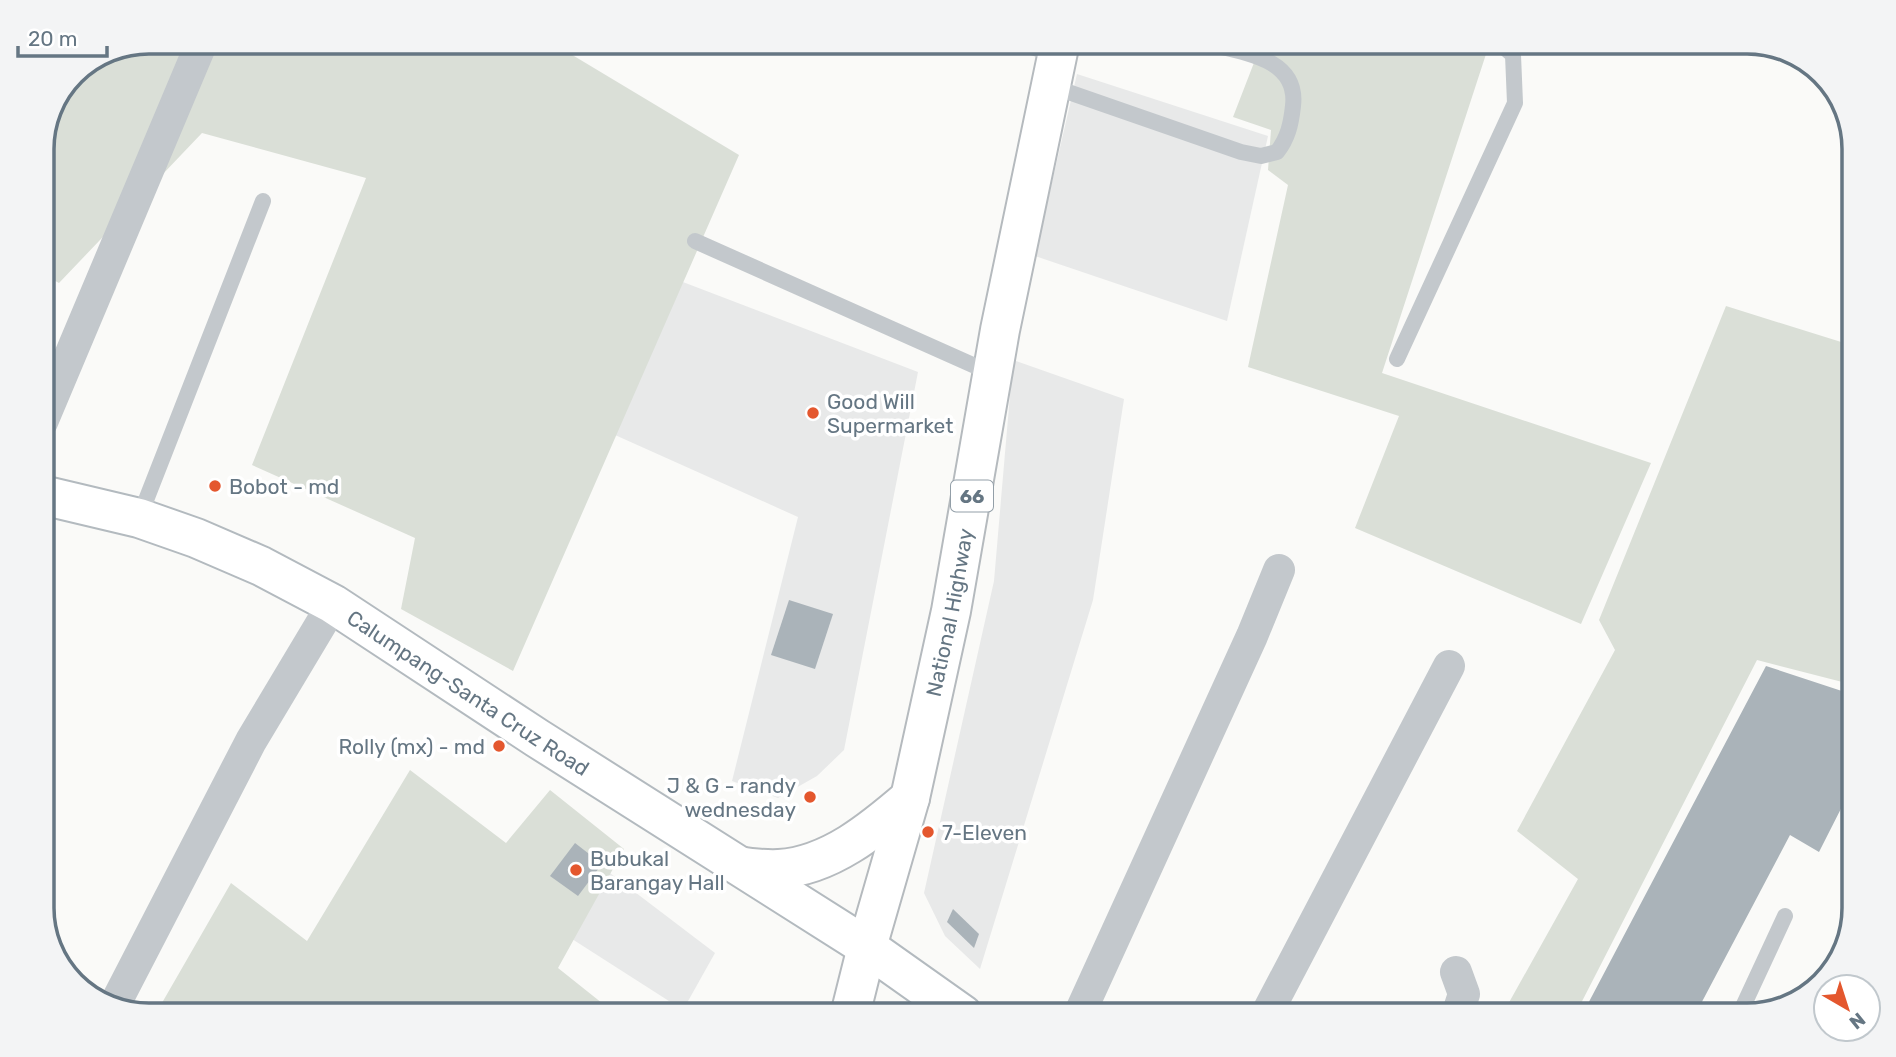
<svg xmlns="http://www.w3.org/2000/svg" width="1896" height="1057" viewBox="0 0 1896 1057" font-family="Rubik,sans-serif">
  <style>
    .built { fill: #e8e9e9 }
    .green { fill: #dadfd7 }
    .building { fill: #aab3b9 }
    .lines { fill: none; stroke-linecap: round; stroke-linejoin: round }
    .secondary-casing { stroke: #b3babf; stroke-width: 42 }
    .primary-casing { stroke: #b5babe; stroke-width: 42 }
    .lane { stroke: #c3c8cc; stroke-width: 16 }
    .street { stroke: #c3c8cc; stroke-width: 32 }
    .secondary { stroke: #fff; stroke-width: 38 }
    .primary { stroke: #fff; stroke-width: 38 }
    .poi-dot { fill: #e4572e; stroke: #fff; stroke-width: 2.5 }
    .labels { text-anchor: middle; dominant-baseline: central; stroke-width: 7; stroke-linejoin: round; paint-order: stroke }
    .shield { fill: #fff; stroke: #939fa8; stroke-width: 2 }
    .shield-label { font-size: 19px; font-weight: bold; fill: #657683 }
    .poi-label { font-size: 21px; fill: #657683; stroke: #fff; text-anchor: start }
    .street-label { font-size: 21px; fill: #657683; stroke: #fff }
    .rim { fill: none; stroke: #657683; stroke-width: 3.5 }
  </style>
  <rect width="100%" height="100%" fill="#fafaf8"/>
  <!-- built -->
  <g class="built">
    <polygon points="1077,74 1268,136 1227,321 1035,256"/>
    <polygon points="641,266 918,372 844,750 817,776 778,798 732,781 798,517 586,422"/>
    <polygon points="1013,360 1124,399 1093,600 980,969 945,936 924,893 994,581"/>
    <polygon points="573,845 715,953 683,1010 533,914"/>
  </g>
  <!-- green -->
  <g class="green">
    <polygon points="149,42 538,42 569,53 739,155 513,671 401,609 415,538 252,465 366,178 202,133 59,283 42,274 42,142 74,73"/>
    <polygon points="1262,42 1466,42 1488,48 1382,373 1651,463 1581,624 1355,528 1399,416 1248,367 1288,185 1268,170 1271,130 1233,117"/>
    <polygon points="1726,306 1854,346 1854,685 1757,660 1575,1015 1502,1015 1578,879 1517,831 1615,650 1599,620"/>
    <polygon points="410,770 506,843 550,790 624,849 558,968 617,1015 155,1015 231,883 307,941"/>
  </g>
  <!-- building -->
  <g class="building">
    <polygon points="789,600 833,614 815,669 771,655"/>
    <polygon points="1766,666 1854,695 1854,783 1819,852 1790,835 1695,1015 1582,1015"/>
    <polygon points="575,843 602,864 578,896 550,876"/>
    <polygon points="953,909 979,934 974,948 947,922"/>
  </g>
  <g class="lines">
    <!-- secondary casing -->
    <g class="secondary-casing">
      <g id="secondary">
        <path id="s1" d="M42,495L139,518L196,538L261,566L333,604L537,738L867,947L963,1015"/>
      </g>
    </g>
    <!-- primary casing -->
    <g class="primary-casing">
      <g id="primary">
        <path d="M742,867C754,868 767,870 779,869C830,866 874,829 910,798"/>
        <path id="s2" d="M850,1015L867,947L910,798L951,611L1000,330L1060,42"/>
      </g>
    </g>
    <!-- lane -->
    <g class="lane">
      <polyline points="1012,42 1057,54"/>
      <path d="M1051,86L1241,152L1261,156L1277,152C1288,138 1291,124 1293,106C1299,55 1236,52 1200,42"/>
      <polyline points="695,241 993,374"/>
      <polyline points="1397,359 1515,103 1513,55 1498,42"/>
      <polyline points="139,518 263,201"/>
      <polyline points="1739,1015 1785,916"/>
    </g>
    <!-- street -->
    <g class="street">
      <polyline points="42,422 202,42"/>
      <polyline points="1456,972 1464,994 1457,1015"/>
      <polyline points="114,1006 251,741 333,604"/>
      <polyline points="1079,1015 1252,636 1279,570"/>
      <polyline points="1266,1015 1449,666"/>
    </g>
    <!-- secondary -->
    <use href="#secondary" class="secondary"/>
    <!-- primary -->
    <use href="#primary" class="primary"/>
  </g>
  <!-- markers -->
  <g class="poi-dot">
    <circle cx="813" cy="413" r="7"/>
    <circle cx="215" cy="486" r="7"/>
    <circle cx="499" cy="746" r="7"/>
    <circle cx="810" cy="797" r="7"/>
    <circle cx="928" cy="832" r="7"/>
    <circle cx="576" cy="870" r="7"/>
  </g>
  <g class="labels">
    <!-- shield labels -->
    <rect class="shield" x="951" y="480.5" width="42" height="31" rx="5"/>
    <g class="shield-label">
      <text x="972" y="496">66</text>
    </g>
    <!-- poi labels -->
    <g class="poi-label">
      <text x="827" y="401">Good Will<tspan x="827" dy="24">Supermarket</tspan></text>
      <text x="229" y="486">Bobot - md</text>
      <text x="485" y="746" text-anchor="end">Rolly (mx) - md</text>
      <text x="796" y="785" text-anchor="end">J &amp; G - randy<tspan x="796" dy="24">wednesday</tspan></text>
      <text x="942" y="832">7-Eleven</text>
      <text x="590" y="858">Bubukal<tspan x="590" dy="24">Barangay Hall</tspan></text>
    </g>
    <!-- street labels -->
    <g class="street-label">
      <text stroke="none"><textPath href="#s2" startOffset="415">National Highway</textPath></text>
      <text stroke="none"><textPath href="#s1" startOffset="474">Calumpang-Santa Cruz Road</textPath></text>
    </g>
  </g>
  <!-- crop -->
  <path d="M0 0H1896V1057H0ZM149 54H1747A95 95 0 0 1 1842 149V908A95 95 0 0 1 1747 1003H149A95 95 0 0 1 54 908V149A95 95 0 0 1 149 54Z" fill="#f3f4f5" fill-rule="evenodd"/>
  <path class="rim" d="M149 54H1747A95 95 0 0 1 1842 149V908A95 95 0 0 1 1747 1003H149A95 95 0 0 1 54 908V149A95 95 0 0 1 149 54Z"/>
  <!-- north arrow -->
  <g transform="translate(1847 1008) rotate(141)"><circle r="33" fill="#ffffff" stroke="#c1c8cd" stroke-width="2"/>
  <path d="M0-5L12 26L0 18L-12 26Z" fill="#e4572e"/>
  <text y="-10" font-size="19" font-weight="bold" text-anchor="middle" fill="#657683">N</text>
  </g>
  <!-- scale -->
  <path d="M18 46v10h89v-10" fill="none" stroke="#657683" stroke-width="3.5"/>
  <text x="28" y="46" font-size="21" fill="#657683" stroke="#ffffff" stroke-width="5" paint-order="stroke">20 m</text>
</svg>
